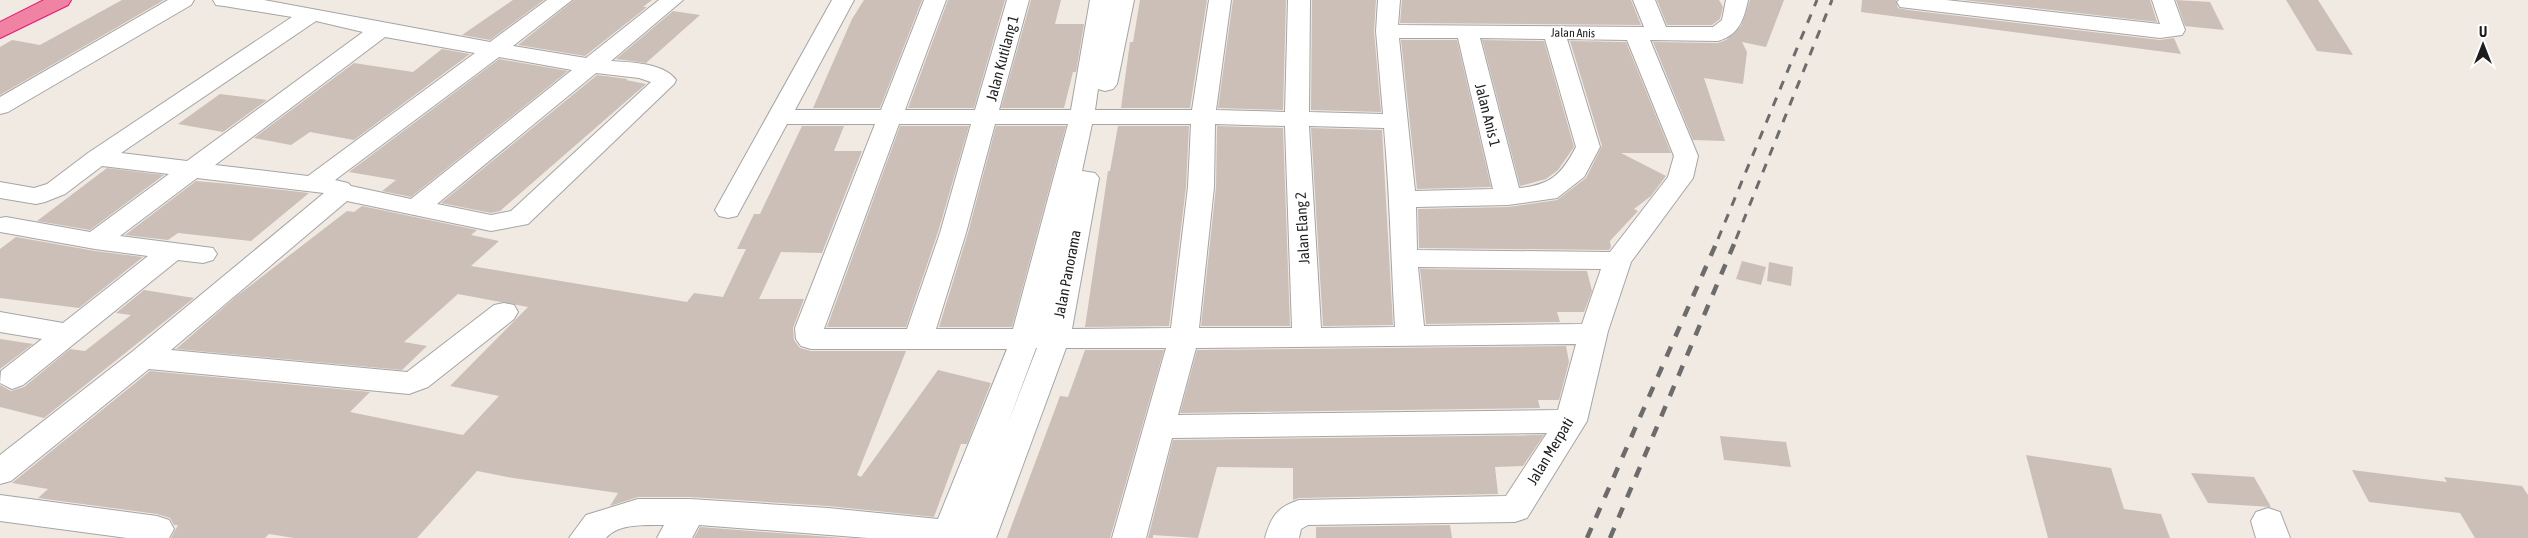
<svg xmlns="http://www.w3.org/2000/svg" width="2528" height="538" viewBox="0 0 2528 538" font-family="'Asap Condensed',sans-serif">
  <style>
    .building { fill: #ccbfb8 }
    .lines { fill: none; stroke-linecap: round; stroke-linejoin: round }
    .minor-casing { stroke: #a5a5a5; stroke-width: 2 }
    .highway-casing { stroke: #ec1275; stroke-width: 2 }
    .minor { fill: #fff; fill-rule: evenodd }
    .highway { fill: #f082a3; fill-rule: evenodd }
    .rail-far1 { stroke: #6c6c6c; stroke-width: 3; stroke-dasharray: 9 9; stroke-linecap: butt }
    .rail { stroke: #6c6c6c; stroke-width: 4.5; stroke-dasharray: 11 11; stroke-linecap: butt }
    .labels { text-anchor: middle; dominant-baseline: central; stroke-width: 4; stroke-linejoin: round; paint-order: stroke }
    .far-street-label { font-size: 12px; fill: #1e1e1e; stroke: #fff }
    .street-label { font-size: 15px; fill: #1e1e1e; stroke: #fff }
  </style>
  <rect width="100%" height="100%" fill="#f0eae3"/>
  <!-- building -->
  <g class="building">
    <polygon points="122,0 164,0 0,95 0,47 12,40 40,45"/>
    <polygon points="513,0 544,0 490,40 462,35"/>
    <polygon points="574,0 652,0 643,7 647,7 585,56 518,45"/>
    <polygon points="864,0 922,0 880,108 813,108 852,19"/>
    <polygon points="948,0 1005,0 974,108 908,108"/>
    <polygon points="1031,0 1061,0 1055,24 1084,24 1076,72 1073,72 1064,108 1001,108"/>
    <polygon points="1140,0 1207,0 1190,108 1121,108 1130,42 1133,42"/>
    <polygon points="1233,0 1286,0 1283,110 1218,108"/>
    <polygon points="1312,0 1376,0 1374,31 1381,112 1311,110"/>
    <polygon points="1402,0 1631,0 1641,25 1400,23"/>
    <polygon points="1657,0 1719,0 1723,7 1720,19 1712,25 1667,25"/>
    <polygon points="1750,0 1784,0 1766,47 1742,42 1747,52 1743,84 1704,78 1725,141 1693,140 1653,42 1718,43 1726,40 1741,26"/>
    <polygon points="1862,0 1896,0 1898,8 1908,10 2160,40 2174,38 2181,54 1861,12"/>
    <polygon points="1963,0 2150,0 2157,22"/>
    <polygon points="2176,0 2210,2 2224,30 2185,26"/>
    <polygon points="2286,0 2318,0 2353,55 2317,51"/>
    <polygon points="673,11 700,15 646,63 616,59"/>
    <polygon points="1401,40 1457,40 1491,187 1417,189"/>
    <polygon points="1482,40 1544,41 1574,147 1558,170 1546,179 1520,186"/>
    <polygon points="1570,41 1626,42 1671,153 1621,153 1666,176 1651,196 1634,209 1638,211 1610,241 1611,247 1609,250 1419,248 1418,209 1508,207 1557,200 1586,178 1602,146"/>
    <polygon points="442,49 470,54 354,140 310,132 291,145 254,138 354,63 413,72"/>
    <polygon points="499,59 568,71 411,197 382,191 396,180 349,172"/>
    <polygon points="597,75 628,79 626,80 646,84 500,211 491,213 441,203"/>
    <polygon points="220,94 267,100 223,132 178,124"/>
    <polygon points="802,126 844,126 834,151 862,151 822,253 781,252 759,299 804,299 793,328 794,340 800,348 811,351 906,351 857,475 861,477 938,370 991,383 967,444 961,444 934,517 828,506 690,497 638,497 610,506 618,493 513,478 477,471 417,538 294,538 269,534 265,538 171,538 178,525 174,525 170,518 157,514 38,498 48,489 12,483 150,371 370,392 350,412 463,435 499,396 450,386 528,307 458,294 404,342 427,346 402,370 176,349 238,295 347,211 354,212 362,206 477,230 471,235 499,241 471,266 687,302 694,293 723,297 746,249 737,249 754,214 760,214"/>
    <polygon points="900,126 969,126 938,232 906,327 827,327"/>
    <polygon points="996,126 1066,126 1012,327 939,327 968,233"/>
    <polygon points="1118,126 1189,126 1186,187 1169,326 1085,327 1108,171 1110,171"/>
    <polygon points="1217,126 1283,128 1290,326 1201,326 1216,187"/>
    <polygon points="1311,128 1382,130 1393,325 1323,326"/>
    <polygon points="107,168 164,175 90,230 37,221"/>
    <polygon points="196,181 230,184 309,193 251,241 178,233 168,240 125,235"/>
    <polygon points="16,237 95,251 143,257 79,308 0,298 0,249"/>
    <polygon points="1742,261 1766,267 1761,285 1736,279"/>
    <polygon points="1769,262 1793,267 1791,286 1767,281"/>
    <polygon points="1420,269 1587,271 1592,291 1584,312 1557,312 1560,322 1426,324"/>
    <polygon points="144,290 194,298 44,418 0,407 0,385 11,391 24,387 70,349 85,351 131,315 116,313"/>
    <polygon points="0,339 33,344 0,369"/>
    <polygon points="1566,346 1569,362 1559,400 1538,400 1540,408 1180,413 1197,350"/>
    <polygon points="1085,350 1164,350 1110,538 1007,538 1060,396 1068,397"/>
    <polygon points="1544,435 1523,466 1495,467 1498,494 1299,498 1293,500 1293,468 1217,467 1198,538 1153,535 1153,538 1148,538 1173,440"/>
    <polygon points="1720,436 1786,442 1791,467 1724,460"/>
    <polygon points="2026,455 2111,468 2124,509 2161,514 2170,538 2048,538"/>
    <polygon points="2352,470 2447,482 2444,477 2522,486 2528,495 2528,538 2475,538 2460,513 2369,502"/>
    <polygon points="2191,473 2254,477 2271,507 2208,503"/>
    <polygon points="1450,525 1452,538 1316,538 1316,527"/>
    <polygon points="700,527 844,538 694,538"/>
  </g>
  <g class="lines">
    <!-- minor casing -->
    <g class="minor-casing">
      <g id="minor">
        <polygon points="168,0 194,0 191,5 8,112 0,114 0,97"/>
        <path d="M213,0H264L490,42L547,0H572L513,46L586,58L659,0H683L611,61C630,62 664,63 676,80L674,84L528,224L491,231L347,201L171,350L407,372L494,305L504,303L514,305L518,312L514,319L428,387L409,394L149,369L11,481L0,484V455L133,351L324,193L197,178L120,236L213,248L217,254L213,260L203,263L178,260L23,385L12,389L0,383L1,371L42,339L0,332V312L63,323L148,256L95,249L6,233L0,232V218L6,217L90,232L169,174L102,166L65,194L45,202L36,204L0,198V182L34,188L47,184L88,153L292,17L224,6L216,5ZM316,21L363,32L187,161L121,153ZM385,37L475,53L308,176L215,165ZM499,57L572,70L411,199L351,186L348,183L335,180ZM596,73L639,78L651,82L511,211L491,215L437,204Z"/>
        <path d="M832,0H854L795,110H881L924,0H946L905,110H975L1007,0H1029L999,110H1071L1090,0H1112L1110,10L1112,0H1134L1117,84L1113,89L1105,91L1098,89L1095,110H1192L1209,0H1231L1216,110L1285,112L1288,0H1310L1309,112L1383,114L1376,31L1378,0H1400L1398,25L1644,27L1633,0H1655L1666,27H1713L1722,20L1726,0H1748C1744,19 1739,35 1718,41L1650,40L1698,156L1693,178L1631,262L1608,331L1587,421L1527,518L1515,522L1308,525L1301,529L1299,538H1265C1271,517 1277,507 1299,500L1506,496L1547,433L1172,438L1146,538H1112L1166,348H1066L996,538H868L699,525L692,538H657L664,525C647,525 618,523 606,538H569L586,515L638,499H690L828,508L938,519L1007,349H811L801,346L796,339L795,328L875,124H787L737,216L728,218L719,216L715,210ZM1399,38H1458L1493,189L1415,191ZM1480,38L1545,39L1576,147C1561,175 1551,185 1519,188ZM1567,39L1627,40L1674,156L1668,177L1610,252L1417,250L1416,207L1508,205L1557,198L1584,177L1600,147ZM899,124H971L940,233L907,329H824ZM995,124H1068L1013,329H936L966,233ZM1092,124H1191L1188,187L1171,328L1072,329L1099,178L1095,173L1082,171ZM1215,124L1285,126L1292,328H1199L1214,187ZM1309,126L1384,128C1390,194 1391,261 1395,327L1321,328ZM1418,267L1601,269L1582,324L1424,326ZM1576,344L1558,410L1178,415L1196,348ZM1036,348H1037L1008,423Z"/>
        <polygon points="1899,0 1946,0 2160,24 2152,0 2174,0 2185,30 2182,35 2160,38 1908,8 1900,7 1897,2"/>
        <polygon points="0,495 157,516 169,520 174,529 169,538 127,538 0,521"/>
        <polygon points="2268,508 2280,512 2290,538 2256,538 2251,521 2256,512"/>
      </g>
    </g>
    <!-- highway casing -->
    <g class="highway-casing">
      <polygon id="highway" points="44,0 71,0 68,5 0,38 0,22"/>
    </g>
    <!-- minor -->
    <use href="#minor" class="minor"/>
    <!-- highway -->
    <use href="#highway" class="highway"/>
    <!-- rail-far1 -->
    <g class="rail-far1">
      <polyline points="1718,239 1817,0"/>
      <polyline points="1736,239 1832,0"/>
    </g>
    <!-- rail -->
    <g class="rail">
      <polyline points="1587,538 1719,237"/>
      <polyline points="1610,538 1737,237"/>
    </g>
  </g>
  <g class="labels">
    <!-- far-street labels -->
    <g class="far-street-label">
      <text transform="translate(1573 33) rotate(1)">Jalan Anis</text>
    </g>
    <!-- street labels -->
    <g class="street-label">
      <text transform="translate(1002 58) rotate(-75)">Jalan Kutilang 1</text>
      <text transform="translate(1488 115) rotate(76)">Jalan Anis 1</text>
      <text transform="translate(1302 228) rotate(-93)">Jalan Elang 2</text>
      <text transform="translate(1067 274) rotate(-79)">Jalan Panorama</text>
      <text transform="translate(1550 451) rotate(-59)">Jalan Merpati</text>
    </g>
  </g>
  <!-- north arrow -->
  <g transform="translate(2483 45)" stroke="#ffffff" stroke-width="4" paint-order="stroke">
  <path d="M0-4L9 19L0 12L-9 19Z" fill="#1e1e1e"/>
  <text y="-8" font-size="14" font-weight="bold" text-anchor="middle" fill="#1e1e1e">U</text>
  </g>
</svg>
